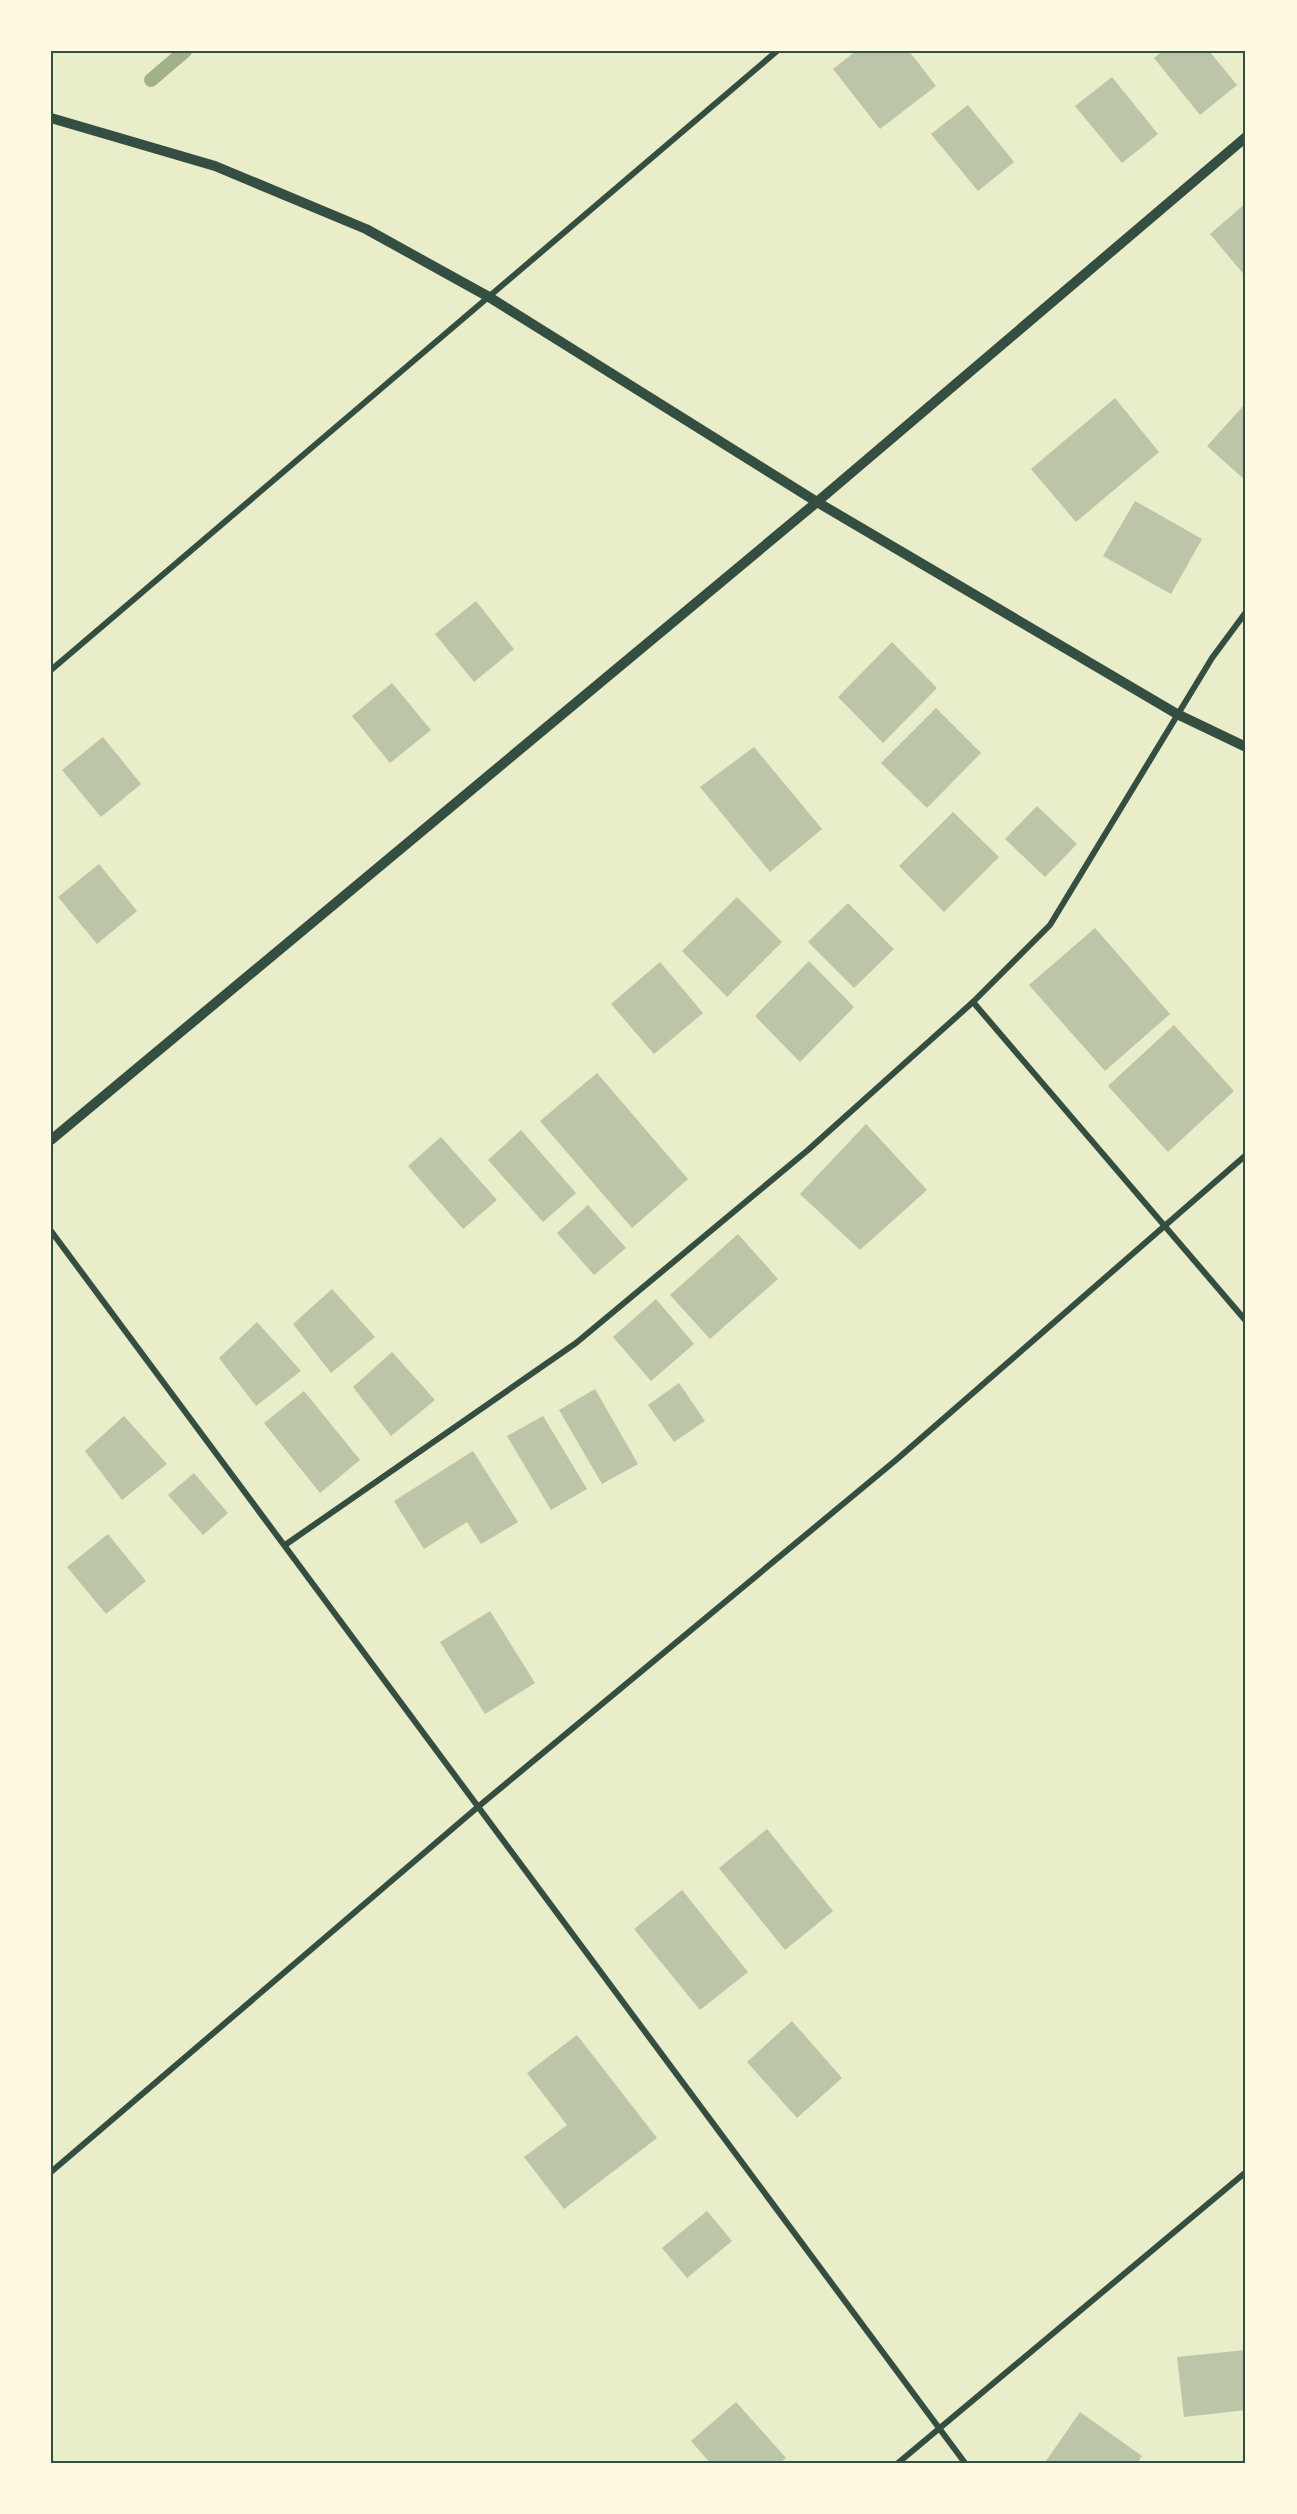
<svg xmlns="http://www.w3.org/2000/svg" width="1297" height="2514" viewBox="0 0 1297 2514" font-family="'Source Sans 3',sans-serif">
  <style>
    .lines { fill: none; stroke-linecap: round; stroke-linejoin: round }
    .stream { stroke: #a3b18a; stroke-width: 14 }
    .building { fill: #bcc5a7 }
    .minor { stroke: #344e41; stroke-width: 6 }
    .tertiary { stroke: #344e41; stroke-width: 10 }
    .neatline { fill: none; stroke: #344e41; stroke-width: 2 }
  </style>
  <rect width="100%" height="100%" fill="#e9edc9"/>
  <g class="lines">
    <!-- stream -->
    <polyline class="stream" points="151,80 185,51"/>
  </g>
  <!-- building -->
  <g class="building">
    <polygon points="856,51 909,51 936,86 880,129 833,69"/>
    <polygon points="1162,51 1209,51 1237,85 1200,115 1154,58"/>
    <polygon points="1112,77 1158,134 1122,163 1075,106"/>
    <polygon points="968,105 1014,162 978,191 931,134"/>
    <polygon points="1246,203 1246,277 1210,234"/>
    <polygon points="1115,398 1159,452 1076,522 1031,469"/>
    <polygon points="1246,403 1246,481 1207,446"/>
    <polygon points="1135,501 1202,539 1171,594 1103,556"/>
    <polygon points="476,601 514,649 474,682 435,634"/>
    <polygon points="892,642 937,688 883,743 838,697"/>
    <polygon points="392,683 431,730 390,763 352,716"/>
    <polygon points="936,708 981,753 927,808 881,763"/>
    <polygon points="103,737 141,784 101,817 62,770"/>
    <polygon points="754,747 822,829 770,872 700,787"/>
    <polygon points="1037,806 1077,844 1045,877 1005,839"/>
    <polygon points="953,812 999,857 944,912 899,866"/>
    <polygon points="99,864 137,911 97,944 58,897"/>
    <polygon points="737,897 782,942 727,997 682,951"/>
    <polygon points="848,903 894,949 854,988 808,942"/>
    <polygon points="1095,928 1170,1014 1105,1071 1029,985"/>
    <polygon points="809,961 854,1007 800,1062 755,1016"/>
    <polygon points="660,962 703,1013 654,1054 611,1004"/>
    <polygon points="1174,1025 1234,1091 1168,1152 1108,1086"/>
    <polygon points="597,1073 688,1179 632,1228 540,1121"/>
    <polygon points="866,1124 927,1190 860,1250 800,1194"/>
    <polygon points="521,1130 576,1193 543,1222 488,1160"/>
    <polygon points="441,1137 497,1200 463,1229 408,1166"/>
    <polygon points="588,1205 626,1248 594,1275 557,1233"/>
    <polygon points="738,1234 778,1279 710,1339 670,1295"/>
    <polygon points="332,1289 375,1337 331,1373 293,1324"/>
    <polygon points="656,1299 694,1344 651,1381 613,1337"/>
    <polygon points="257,1322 301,1371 256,1406 219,1358"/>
    <polygon points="392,1352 435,1400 391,1436 353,1387"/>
    <polygon points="679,1383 705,1421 674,1442 648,1405"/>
    <polygon points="595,1389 638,1464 602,1484 559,1410"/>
    <polygon points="304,1391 360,1460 320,1493 264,1423"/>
    <polygon points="124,1416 167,1464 122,1500 85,1451"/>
    <polygon points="543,1416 587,1489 551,1510 507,1436"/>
    <polygon points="473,1451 518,1522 481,1544 467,1522 424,1549 394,1501"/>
    <polygon points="194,1473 228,1513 203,1535 168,1495"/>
    <polygon points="108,1534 146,1581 106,1614 67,1567"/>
    <polygon points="490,1611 535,1683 485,1714 440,1642"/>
    <polygon points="767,1829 833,1911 785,1950 719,1868"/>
    <polygon points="682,1890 748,1972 700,2010 634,1929"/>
    <polygon points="792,2021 842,2078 797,2118 747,2062"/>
    <polygon points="577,2035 657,2138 564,2209 524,2157 567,2125 527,2073"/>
    <polygon points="707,2211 732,2241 687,2278 662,2248"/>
    <polygon points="1246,2350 1246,2410 1184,2417 1177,2357"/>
    <polygon points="736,2402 786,2458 780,2463 710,2463 691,2441"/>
    <polygon points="1080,2412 1142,2456 1137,2463 1049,2463 1046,2461"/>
  </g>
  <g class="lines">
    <!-- minor -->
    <g class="minor">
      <polyline points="51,670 777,51"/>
      <polyline points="973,1002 1246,1321"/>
      <polyline points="51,1231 965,2463"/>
      <polyline points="285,1545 576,1343 808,1150 973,1002 1050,925 1212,658 1246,612"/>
      <polyline points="51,2172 479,1806 896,1460 1246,1155"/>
      <polyline points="898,2463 1246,2172"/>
    </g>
    <!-- tertiary -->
    <g class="tertiary">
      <polyline points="51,118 215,166 366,229 489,297 817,502 1177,714 1246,747"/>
      <polyline points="51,1140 817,502 1246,137"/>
    </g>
  </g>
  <!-- border -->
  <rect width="1297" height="2514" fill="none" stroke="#fefae0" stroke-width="105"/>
  <rect x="52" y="52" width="1192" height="2410" class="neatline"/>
</svg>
